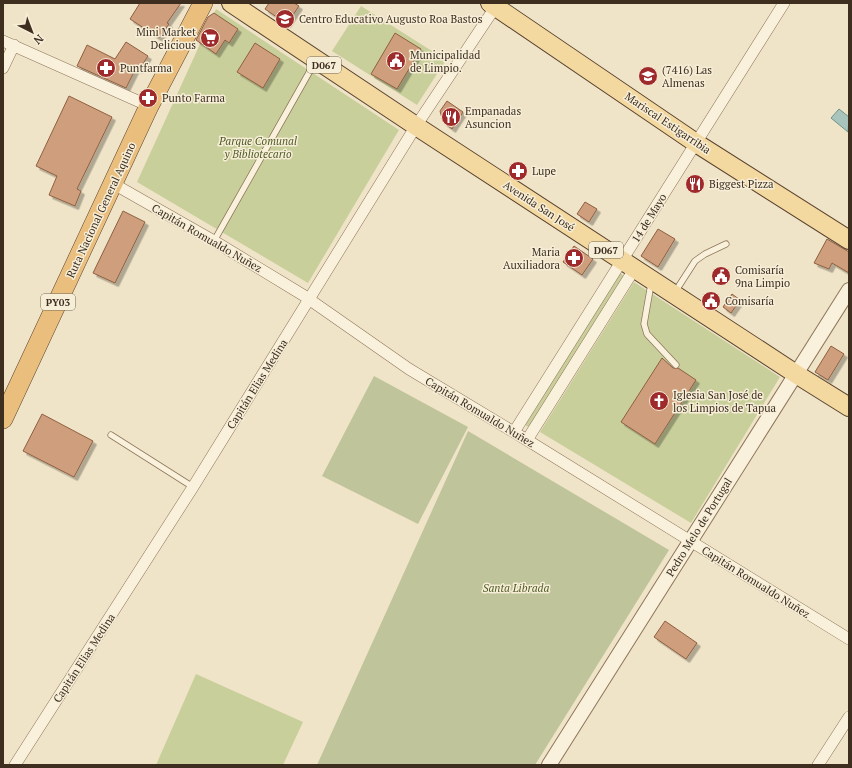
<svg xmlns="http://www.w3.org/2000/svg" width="852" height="768" font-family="'PT Serif',serif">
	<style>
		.green { fill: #c9cf9b }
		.cemetery { fill: #bfc49a }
		.water { fill: #a9c4bc; stroke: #6f938a }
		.building { fill: #cf9f7d; stroke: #8d5f41; filter: url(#shadow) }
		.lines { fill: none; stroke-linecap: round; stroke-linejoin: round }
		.service-casing { stroke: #8d765c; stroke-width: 7 }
		.minor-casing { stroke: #8d765c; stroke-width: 12 }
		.tertiary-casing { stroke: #8d765c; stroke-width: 16 }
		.primary-casing { stroke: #5b4430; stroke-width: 20 }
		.trunk-casing { stroke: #5b4430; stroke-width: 20 }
		.service { stroke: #faf1dc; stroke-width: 5.5 }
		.minor { stroke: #faf1dc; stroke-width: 11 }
		.tertiary { stroke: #faf1dc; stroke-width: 14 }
		.primary { stroke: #f3d9a0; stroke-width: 18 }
		.trunk { stroke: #eabe7c; stroke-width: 19 }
		.labels { text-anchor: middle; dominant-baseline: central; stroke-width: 3; stroke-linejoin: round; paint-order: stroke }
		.shield { fill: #f7eed8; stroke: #756857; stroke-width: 1 }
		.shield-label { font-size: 10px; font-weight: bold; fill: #3d2e20 }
		.poi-label { font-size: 11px; fill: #3d2e20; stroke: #f7eed8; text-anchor: start }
		.street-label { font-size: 11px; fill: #3d2e20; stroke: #f7eed8 }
		.park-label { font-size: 11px; font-style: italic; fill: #4d5a26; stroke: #f7eed8 }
	</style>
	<defs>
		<filter id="shadow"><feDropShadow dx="3.5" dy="3.5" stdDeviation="0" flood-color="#0004"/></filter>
	</defs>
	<rect width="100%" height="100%" fill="#f0e4c8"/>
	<path class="green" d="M361,6L446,60L417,105L332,51Z
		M216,9L399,130L308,283L137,182Z
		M620,273L623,275V277L529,427L526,426V424Z
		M634,282L780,377L691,523L540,432Z
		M196,674L303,722L283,765H156Z"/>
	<path class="cemetery" d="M374,376L468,427L418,524L322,476Z
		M468,431L669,550L535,765H317Z"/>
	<path class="water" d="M839,109L849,117L848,132L831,118Z"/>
	<path class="building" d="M140,3H181L167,23L169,24L159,38L130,19Z
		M269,3H294L299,6L287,24L265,9Z
		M214,13L238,29L229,43L225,40L216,54L196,40L208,17Z
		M395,33L421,49L397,89L371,74Z
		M126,42L148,56L139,70L136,68L126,88L77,66L87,45L115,59Z
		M255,43L280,59L263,88L237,72Z
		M69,96L112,117L77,189L81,191L75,206L49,195L57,176L36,166Z
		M447,101L463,112L452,129L443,122L440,111Z
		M585,202L597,209L589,222L577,214Z
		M123,211L145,222L115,283L93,273Z
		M658,229L675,239L658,267L641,256Z
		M827,239L849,252V273L832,263L829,269L814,263Z
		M574,246L593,259L582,275L563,262Z
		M732,294L740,300L731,313L723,307Z
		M831,346L844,354L828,380L815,372Z
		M662,358L673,368H678L696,380L655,444L621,422Z
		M42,414L93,441L74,477L23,451Z
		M665,621L697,643L686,659L654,637Z"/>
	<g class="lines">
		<g class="service-casing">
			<path id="service" d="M214,241L315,62
				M651,284L644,324L647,334L676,365
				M675,292L695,261L705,254L726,244
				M111,435L193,487"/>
		</g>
		<g class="minor-casing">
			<path id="minor" d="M3,41L149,106
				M3,68L14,45
				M112,183L214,241L303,295L409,369L527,440L849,639
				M514,432L784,3
				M527,440L635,268
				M15,765L193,487L416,126L498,3
				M818,765L849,717"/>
		</g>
		<g class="tertiary-casing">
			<path id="tertiary" d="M549,765L849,290"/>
		</g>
		<g class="primary-casing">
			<path id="primary" d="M231,3L416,126L796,374L849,407
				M490,3L696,143L849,240"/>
		</g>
		<g class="trunk-casing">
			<path id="trunk" d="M3,419L149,106L203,3"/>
		</g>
		<use href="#service" class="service"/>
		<use href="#minor" class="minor"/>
		<use href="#tertiary" class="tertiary"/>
		<use href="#primary" class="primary"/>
		<use href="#trunk" class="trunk"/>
	</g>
	<defs>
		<g id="school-disc" transform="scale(1)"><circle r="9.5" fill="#9e2a2b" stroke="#f7eed8"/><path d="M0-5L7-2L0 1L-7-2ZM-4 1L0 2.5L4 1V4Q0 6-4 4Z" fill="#fff"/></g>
		<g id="supermarket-disc" transform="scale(1)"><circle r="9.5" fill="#9e2a2b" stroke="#f7eed8"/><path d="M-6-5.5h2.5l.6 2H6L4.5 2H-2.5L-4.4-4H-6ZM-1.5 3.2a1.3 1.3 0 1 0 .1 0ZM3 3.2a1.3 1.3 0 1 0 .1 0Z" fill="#fff"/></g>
		<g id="civic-disc" transform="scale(1)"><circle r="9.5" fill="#9e2a2b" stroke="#f7eed8"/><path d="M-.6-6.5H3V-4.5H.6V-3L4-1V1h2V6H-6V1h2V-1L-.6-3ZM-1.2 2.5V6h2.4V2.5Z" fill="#fff"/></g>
		<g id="pharmacy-disc" transform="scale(1)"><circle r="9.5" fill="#9e2a2b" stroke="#f7eed8"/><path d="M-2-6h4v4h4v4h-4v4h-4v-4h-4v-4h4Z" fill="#fff"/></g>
		<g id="restaurant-disc" transform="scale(1)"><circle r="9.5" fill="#9e2a2b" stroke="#f7eed8"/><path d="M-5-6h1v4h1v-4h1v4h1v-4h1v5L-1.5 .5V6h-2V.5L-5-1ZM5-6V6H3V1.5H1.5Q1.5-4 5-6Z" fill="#fff"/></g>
		<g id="church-disc" transform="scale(1)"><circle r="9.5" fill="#9e2a2b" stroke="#f7eed8"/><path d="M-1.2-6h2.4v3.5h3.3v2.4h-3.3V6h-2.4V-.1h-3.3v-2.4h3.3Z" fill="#fff"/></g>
	</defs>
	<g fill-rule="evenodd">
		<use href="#school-disc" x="285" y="19"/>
		<use href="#supermarket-disc" x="210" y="38"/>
		<use href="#civic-disc" x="396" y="61"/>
		<use href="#pharmacy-disc" x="106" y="68"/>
		<use href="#school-disc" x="648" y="76"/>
		<use href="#pharmacy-disc" x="148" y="98"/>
		<use href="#restaurant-disc" x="451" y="117"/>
		<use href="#pharmacy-disc" x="518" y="171"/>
		<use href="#restaurant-disc" x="695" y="184"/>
		<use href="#pharmacy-disc" x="574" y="258"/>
		<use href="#civic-disc" x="721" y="276"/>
		<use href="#civic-disc" x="711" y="301"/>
		<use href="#church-disc" x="659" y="401"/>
	</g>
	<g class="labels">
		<g class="shield">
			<rect x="307" y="57" width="34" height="16" rx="3"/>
			<rect x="589" y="242" width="34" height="16" rx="3"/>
			<rect x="41" y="294" width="34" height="16" rx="3"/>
		</g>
		<g class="shield-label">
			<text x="324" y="65">D067</text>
			<text x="606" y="250">D067</text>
			<text x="58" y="302">PY03</text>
		</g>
		<g class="poi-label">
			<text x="299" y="19">Centro Educativo Augusto Roa Bastos</text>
			<text x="196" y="32" text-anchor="end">Mini Market<tspan x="196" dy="13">Delicious</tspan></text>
			<text x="410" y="55">Municipalidad<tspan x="410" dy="13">de Limpio.</tspan></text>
			<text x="120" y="68">Puntfarma</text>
			<text x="662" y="70">(7416) Las<tspan x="662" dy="13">Almenas</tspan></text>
			<text x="162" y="98">Punto Farma</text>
			<text x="465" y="111">Empanadas<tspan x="465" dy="13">Asuncion</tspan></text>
			<text x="532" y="171">Lupe</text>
			<text x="709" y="184">Biggest Pizza</text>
			<text x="560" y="252" text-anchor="end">Maria<tspan x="560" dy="13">Auxiliadora</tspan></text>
			<text x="735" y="270">Comisaría<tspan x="735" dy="13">9na Limpio</tspan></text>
			<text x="725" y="301">Comisaría</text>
			<text x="673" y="395">Iglesia San José de<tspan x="673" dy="13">los Limpios de Tapua</tspan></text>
		</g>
		<g class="street-label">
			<text transform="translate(668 123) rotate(34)">Mariscal Estigarribia</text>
			<text transform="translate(539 206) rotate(33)">Avenida San José</text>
			<text transform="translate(101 210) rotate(-65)">Ruta Nacional General Aquino</text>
			<text transform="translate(649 218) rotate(-58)">14 de Mayo</text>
			<text transform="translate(207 238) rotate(30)">Capitán Romualdo Nuñez</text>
			<text transform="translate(257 384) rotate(-58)">Capitán Elias Medina</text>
			<text transform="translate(480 412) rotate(31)">Capitán Romualdo Nuñez</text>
			<text transform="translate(699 527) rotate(-58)">Pedro Melo de Portugal</text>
			<text transform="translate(756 582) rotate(32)">Capitán Romualdo Nuñez</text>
			<text transform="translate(84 658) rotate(-57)">Capitán Elias Medina</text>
		</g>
		<g class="park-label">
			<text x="258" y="141">Parque Comunal<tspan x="258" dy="13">y Bibliotecario</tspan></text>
			<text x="516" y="588">Santa Librada</text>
		</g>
	</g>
	<rect width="852" height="768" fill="none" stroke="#3d2e20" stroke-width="8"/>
	<g transform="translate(32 32) rotate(138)" stroke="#f7eed8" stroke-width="3" paint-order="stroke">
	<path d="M0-3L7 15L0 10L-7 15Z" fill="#3d2e20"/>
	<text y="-6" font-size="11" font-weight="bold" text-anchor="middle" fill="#3d2e20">N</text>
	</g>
</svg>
